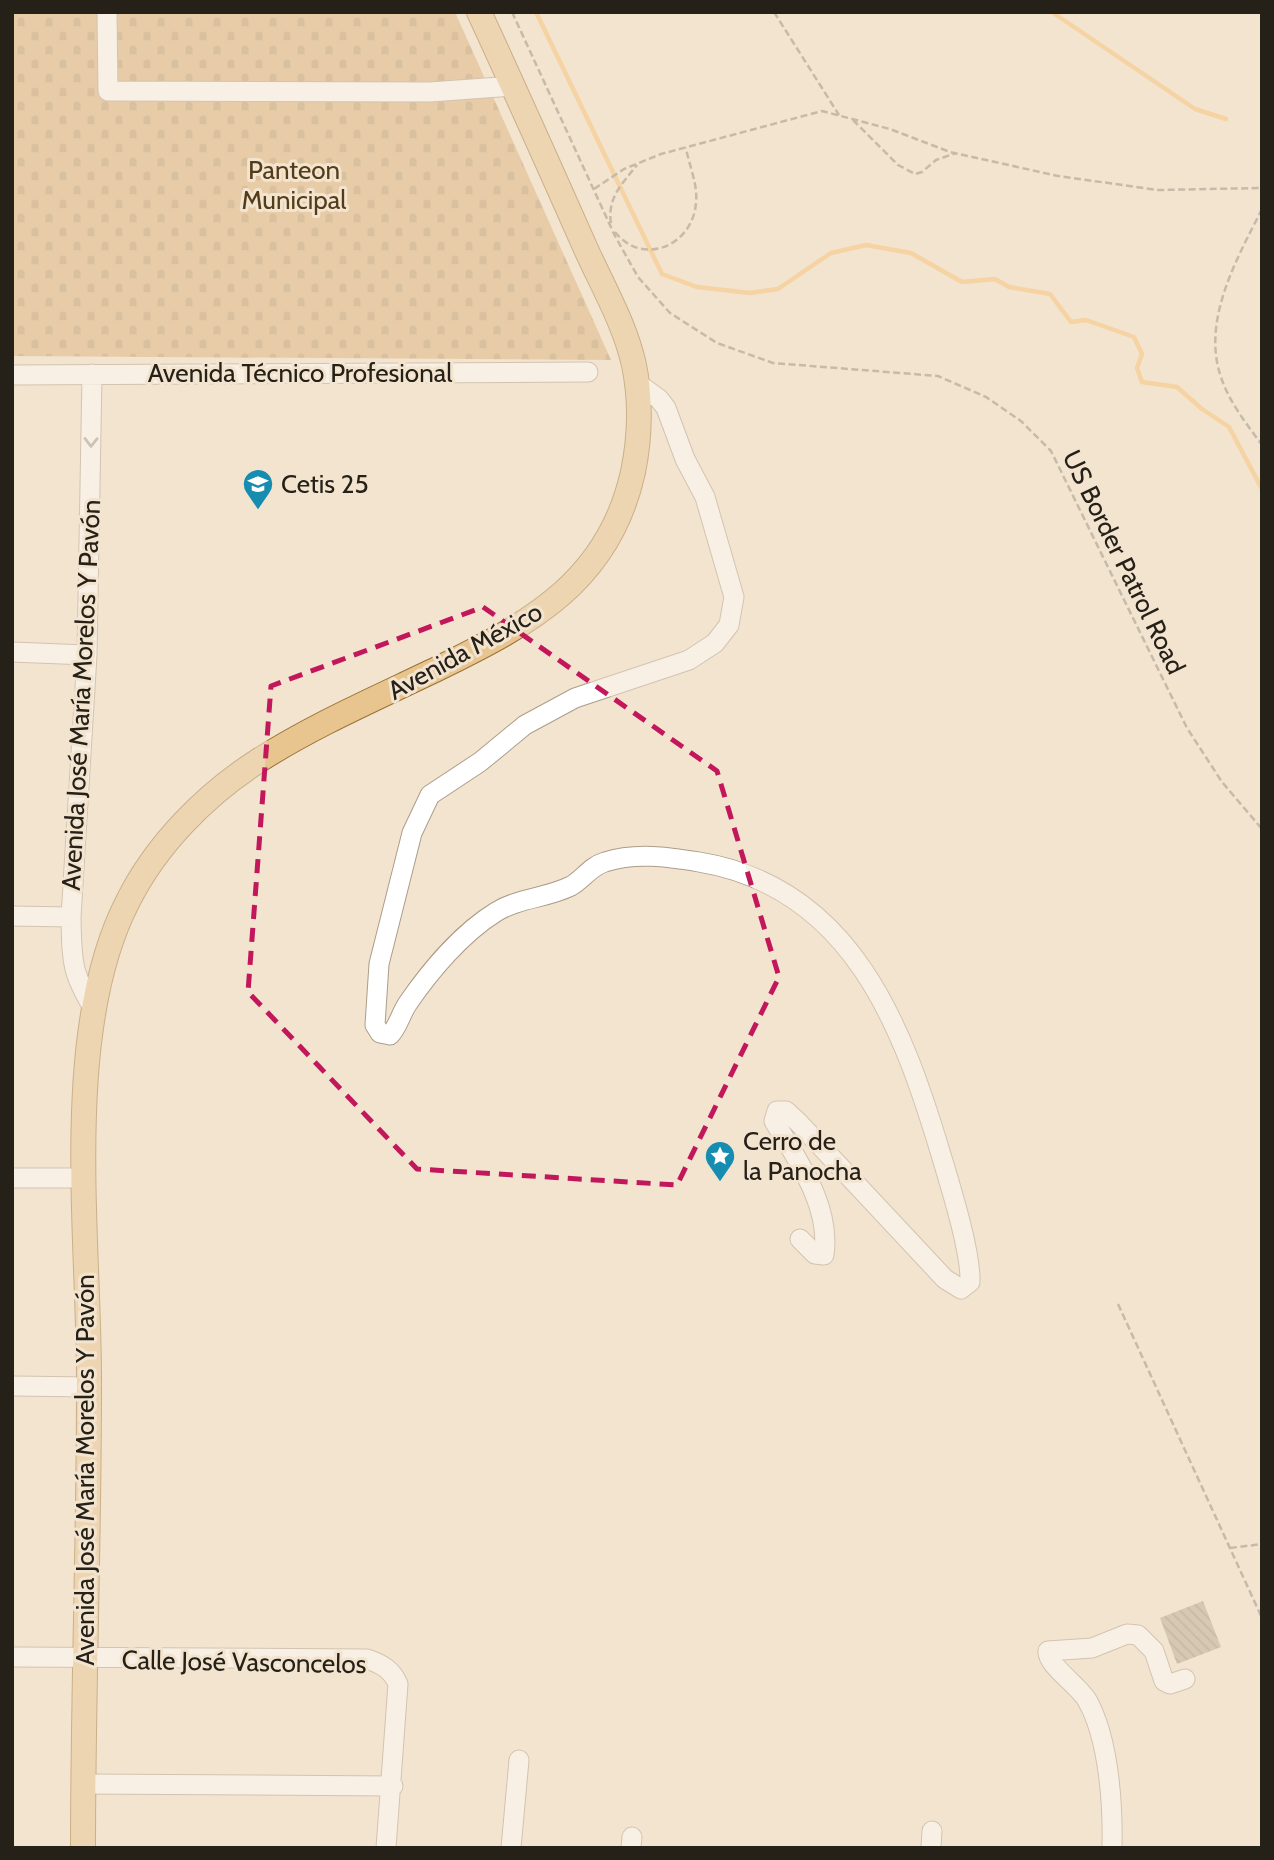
<svg xmlns="http://www.w3.org/2000/svg" width="1274" height="1860" font-family="Cabin,sans-serif">
	<style>
		.cemetery { fill: url(#cemetery-stones) }
		.lines { fill: none; stroke-linecap: round; stroke-linejoin: round }
		.stream { stroke: #f9be6d; stroke-width: 4.5 }
		.building { fill: url(#building-back-hatch) }
		.minor-casing { stroke: #ac9d8a; stroke-width: 21 }
		.major-casing { stroke: #997134; stroke-width: 26 }
		.path { stroke: #918779; stroke-width: 2.5; stroke-dasharray: 7 3.5; stroke-linecap: butt }
		.minor { stroke: #fff; stroke-width: 19 }
		.major { stroke: #e8c48e; stroke-width: 24 }
		.oneway { stroke: #9d9b97 }
		.marked { fill: none; stroke: #c2185b; stroke-width: 5; stroke-dasharray: 14 9; stroke-linejoin: round }
		.labels { text-anchor: middle; dominant-baseline: central; stroke-width: 6; stroke-linejoin: round; paint-order: stroke }
		.park-label { font-size: 26px; fill: #533c19; stroke: #f3e4d0 }
		.street-label { font-size: 26px; fill: #252018; stroke: #f3e4d0 }
		.poi-label { font-size: 26px; fill: #252018; stroke: #f3e4d0; text-anchor: start }
	</style>
	<defs>
		<pattern id="cemetery-stones" width="16" height="16" patternUnits="userSpaceOnUse" patternTransform="scale(1.75)"><rect width="16" height="16" fill="#daaf76"/><path d="M2 7V4a2 2 0 0 1 4 0v3zM10 15v-3a2 2 0 0 1 4 0v3z" fill="#bb9665"/></pattern>
		<pattern id="building-back-hatch" width="6" height="6" patternUnits="userSpaceOnUse" patternTransform="scale(1.75)"><rect width="6" height="6" fill="#b5a693"/><path d="M-1 5l2 2M0 0l6 6M5-1l2 2" fill="none" stroke="#938777"/></pattern>
	</defs>
	<rect width="100%" height="100%" fill="#f3e4d0"/>
	<path class="cemetery" d="M12,12H455L611,360L12,356Z"/>
	<g class="lines">
		<path class="stream" d="M536,12L662,274L697,287L750,293L778,289L831,253L866,245L911,253L962,282L995,279L1009,287L1050,294L1071,322L1086,320L1134,337L1142,354L1137,368L1142,382L1177,387L1202,409L1229,427L1262,489
			M1052,12L1195,109L1226,119"/>
	</g>
	<path class="building" d="M1203,1601L1221,1647L1177,1664L1160,1618Z"/>
	<g class="lines">
		<g class="minor-casing">
			<path id="minor" d="M107,12L108,91L430,92L513,86
				M92,374L87,655L71,917C72,962 71,972 95,1011
				M12,375L588,372
				M637,383L659,399L666,408L685,459L705,497L734,597L729,625L715,643L689,660L575,698L525,725L480,762L430,795L412,833L379,964L375,1025L380,1033L390,1035C398,1027 401,1013 408,1003C430,971 462,933 496,912C518,898 547,898 571,886C583,879 591,866 605,862C636,852 668,857 699,862C852,887 903,1027 942,1158C951,1188 971,1252 970,1282L961,1289L945,1279L798,1122L786,1111H777L774,1121C798,1161 831,1206 824,1255L815,1254L800,1239
				M12,652L87,655
				M12,916L71,917
				M12,1178H85
				M12,1386L90,1387
				M12,1657L367,1659C382,1664 392,1670 398,1684L386,1848
				M83,1784L393,1786
				M511,1848L519,1760
				M631,1848L632,1837
				M931,1848L932,1831
				M1112,1848C1113,1804 1109,1739 1087,1700C1079,1686 1046,1664 1048,1651L1092,1648L1127,1634L1138,1635L1154,1651L1164,1681L1170,1684L1185,1679"/>
		</g>
		<g class="major-casing">
			<path id="major" d="M83,1848C83,1694 89,1541 89,1387C90,1242 60,1032 128,901C156,845 205,795 258,761C314,725 379,697 439,668C531,623 609,581 633,472C640,438 641,399 634,365C625,324 602,285 585,247C550,168 515,90 479,12"/>
		</g>
		<path class="path" d="M512,12L615,236L638,277L670,313L717,343L773,363L938,376L986,397L1021,421L1051,451L1187,728L1222,782L1262,829
			M774,12L839,115
			M853,120L898,165L915,174L922,172L936,160L956,153
			M594,189L624,169L661,154L822,111L890,129L950,152L1058,176L1158,190L1262,188
			M1262,209C1237,259 1200,322 1222,380C1230,403 1248,426 1262,445
			M611,223C607,198 622,184 637,165
			M615,232C644,268 694,244 696,202C698,185 689,165 686,148
			M1118,1304L1262,1618
			M1230,1548L1262,1544"/>
		<use href="#minor" class="minor"/>
		<use href="#major" class="major"/>
	</g>
	<defs><path id="oneway-chevron" d="M-2-3.5L2.5 0L-2 3.5" fill="none" stroke-width="1.6" stroke-linecap="round" stroke-linejoin="round" transform="scale(1.75)"/></defs>
	<use class="oneway" href="#oneway-chevron" transform="translate(91 442) rotate(91)"/>
	<path d="M0 0H1274V1860H0ZM483,607L717,771L779,977L677,1185L417,1169L248,992L271,686Z" fill="#f3e4d0" fill-opacity=".55" fill-rule="evenodd"/>
	<path class="marked" d="M483,607L717,771L779,977L677,1185L417,1169L248,992L271,686Z"/>
	<defs>
		<g id="school-pin" transform="scale(1.575)"><path d="M0 17L-7.5 6A9.5 9.5 0 1 1 7.5 6Z" fill="#168db0" stroke="#f3e4d0"/><path d="M0-5L7-2L0 1L-7-2ZM-4 1L0 2.5L4 1V4Q0 6-4 4Z" fill="#fff"/></g>
		<g id="sight-pin" transform="scale(1.575)"><path d="M0 17L-7.5 6A9.5 9.5 0 1 1 7.5 6Z" fill="#168db0" stroke="#f3e4d0"/><path d="M0-6L1.8-2.2L6-1.7L2.9 1.2L3.7 5.4L0 3.3L-3.7 5.4L-2.9 1.2L-6-1.7L-1.8-2.2Z" fill="#fff"/></g>
	</defs>
	<g fill-rule="evenodd">
		<use href="#school-pin" x="258" y="484"/>
		<use href="#sight-pin" x="720" y="1156"/>
	</g>
	<g class="labels">
		<g class="park-label">
			<text x="294" y="170">Panteon<tspan x="294" dy="30">Municipal</tspan></text>
		</g>
		<g class="street-label">
			<text x="300" y="373">Avenida Técnico Profesional</text>
			<text transform="translate(1124 562) rotate(64)">US Border Patrol Road</text>
			<text transform="translate(465 651) rotate(-29)">Avenida México</text>
			<text transform="translate(81 695) rotate(-87)">Avenida José María Morelos Y Pavón</text>
			<text transform="translate(85 1470) rotate(-90)">Avenida José María Morelos Y Pavón</text>
			<text transform="translate(244 1662) rotate(1)">Calle José Vasconcelos</text>
		</g>
		<g class="poi-label">
			<text x="281" y="484">Cetis 25</text>
			<text x="743" y="1141">Cerro de<tspan x="743" dy="30">la Panocha</tspan></text>
		</g>
	</g>
	<rect width="1274" height="1860" fill="none" stroke="#252018" stroke-width="28"/>
</svg>
